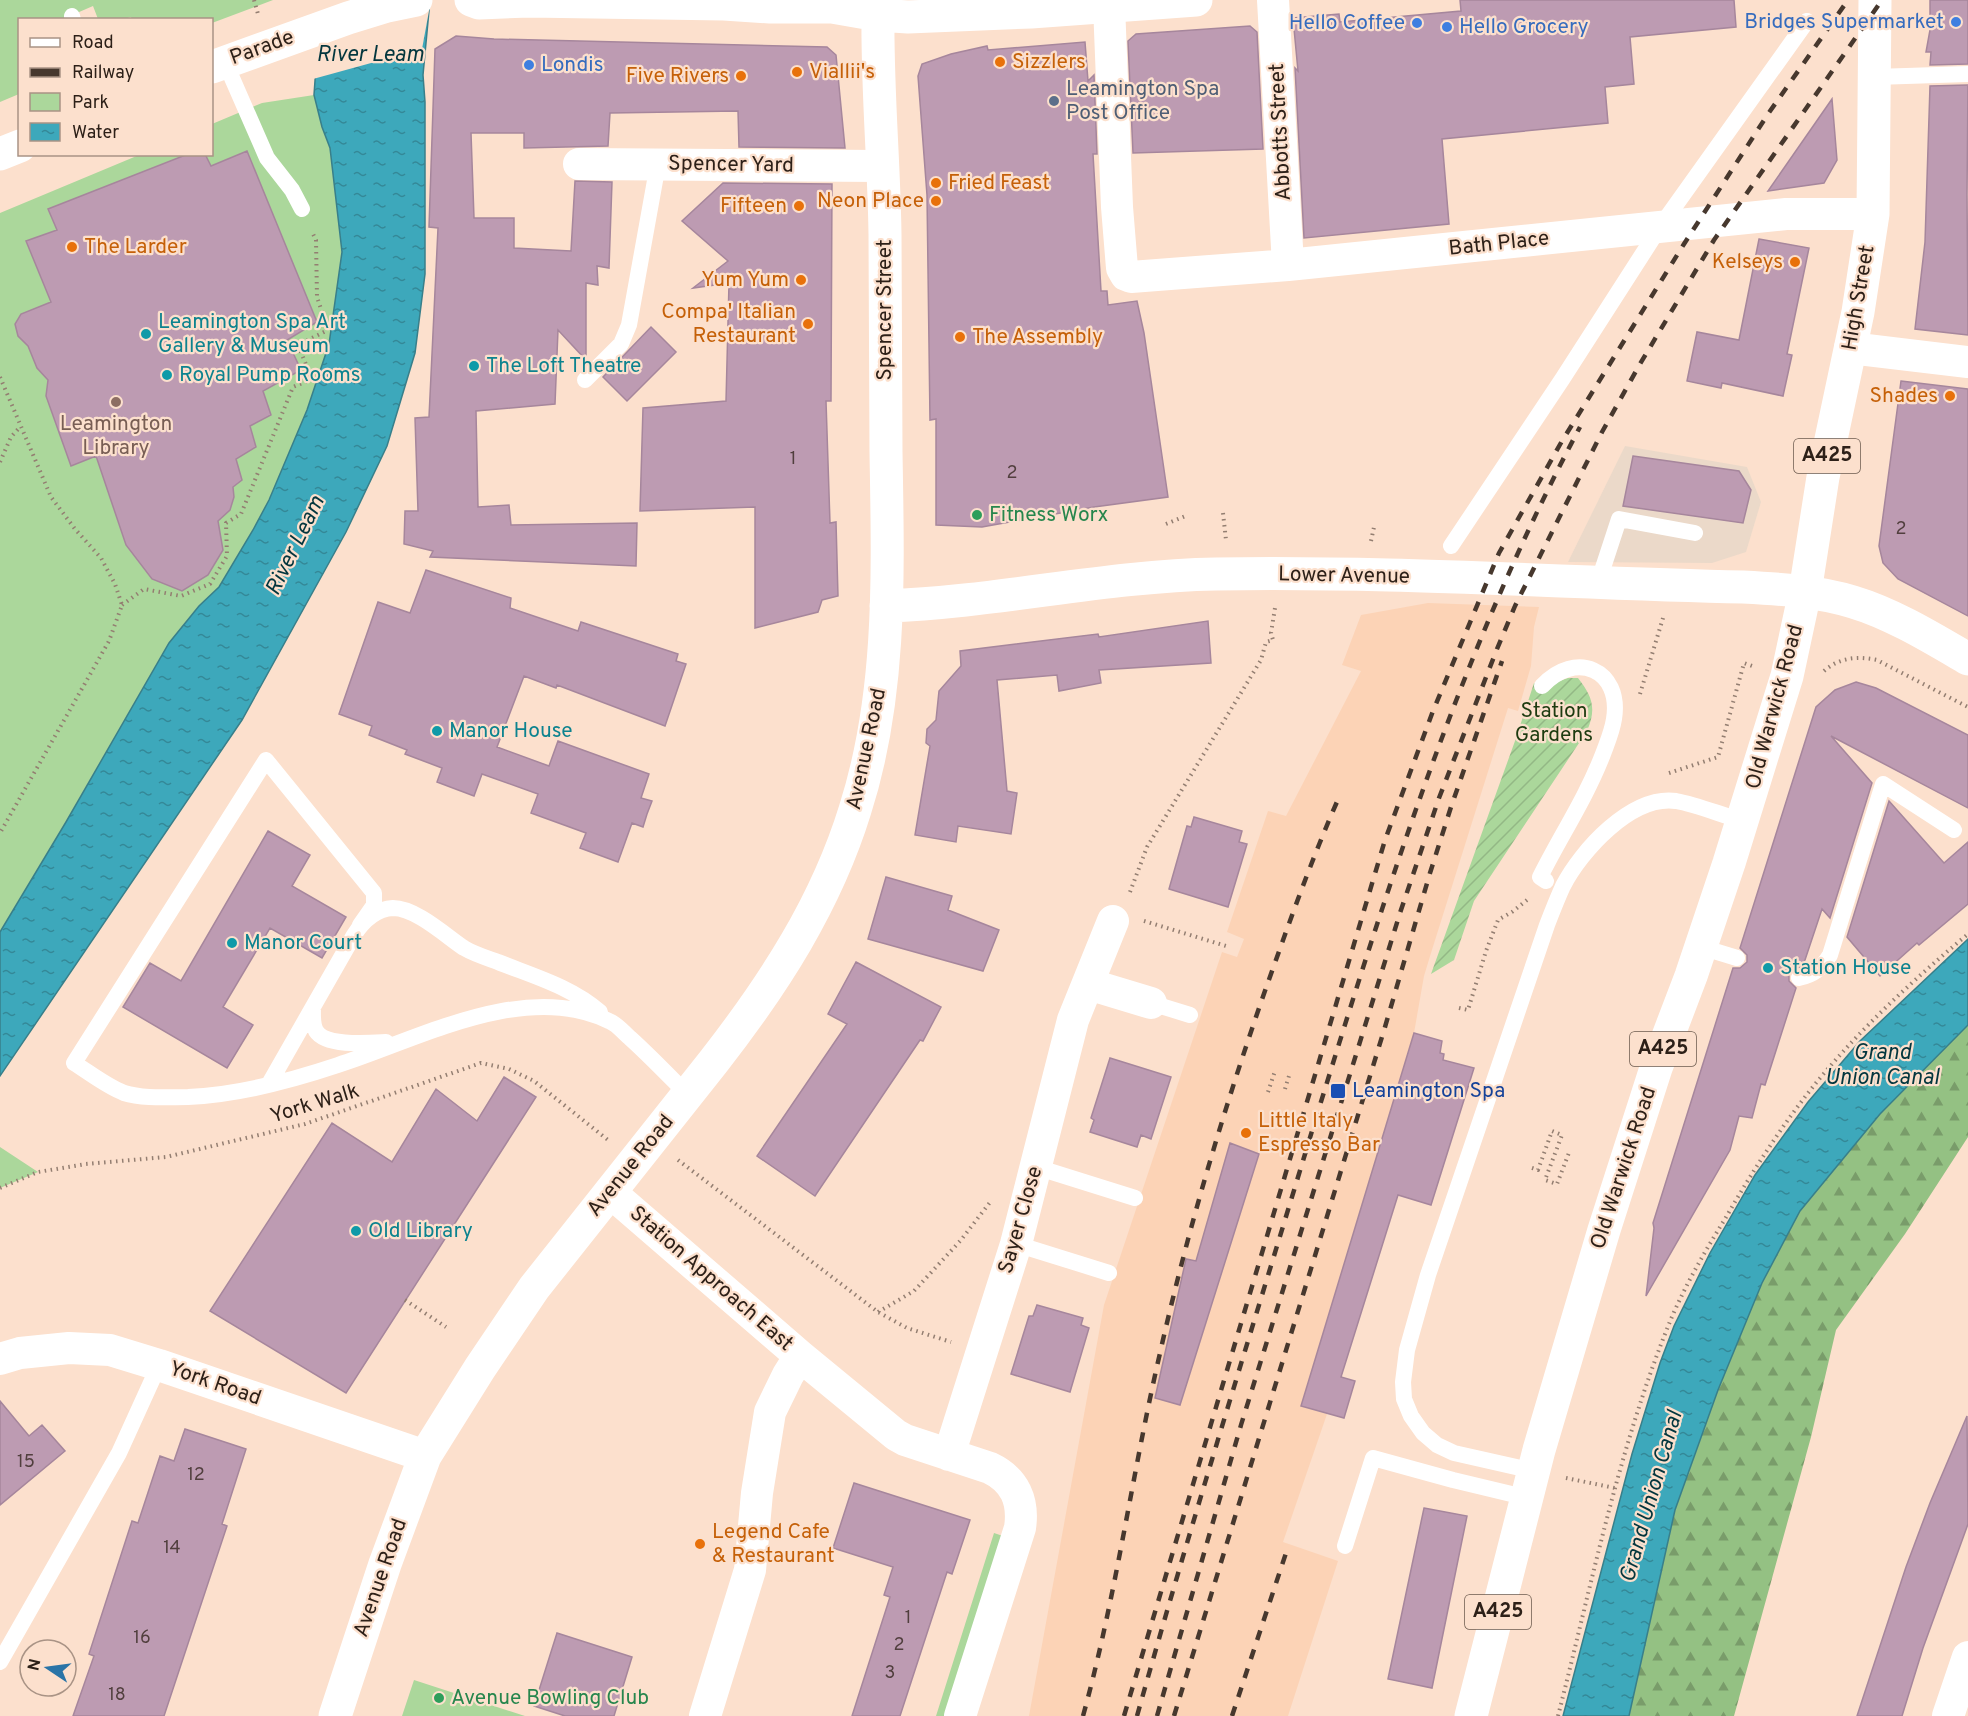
<svg xmlns="http://www.w3.org/2000/svg" width="1968" height="1716" font-family="Overpass,sans-serif">
	<style>
		.commercial { fill: #ebd9c9 }
		.built { fill: #fcd3b6 }
		.green { fill: #abd79b }
		.forest { fill: url(#forest-firs) }
		.garden { fill: url(#garden-furrows) }
		.water { fill: url(#water-ripples); stroke: #387f8a; stroke-width: 1.5 }
		.pier { fill: #fce0cd }
		.building { fill: #bd9bb2; stroke: #a6869c; stroke-width: 1.5 }
		.lines { fill: none; stroke-linecap: round; stroke-linejoin: round }
		.path { stroke: #937e71; stroke-width: 4; stroke-dasharray: 1.5 4.5; stroke-linecap: butt }
		.lane { stroke: #fff; stroke-width: 16 }
		.street { stroke: #fff; stroke-width: 32 }
		.secondary { stroke: #fff; stroke-width: 33 }
		.primary { stroke: #fff; stroke-width: 33 }
		.rail { stroke: #47382e; stroke-width: 4.5; stroke-dasharray: 10 10; stroke-linecap: butt }
		.shop-dot { fill: #3f7fe0; stroke: #fce0cd; stroke-width: 2 }
		.food-dot { fill: #e8710a; stroke: #fce0cd; stroke-width: 2 }
		.service-dot { fill: #5c6f8a; stroke: #fce0cd; stroke-width: 2 }
		.culture-dot { fill: #0f9aa8; stroke: #fce0cd; stroke-width: 2 }
		.education-dot { fill: #8d6e63; stroke: #fce0cd; stroke-width: 2 }
		.leisure-dot { fill: #2e9e5b; stroke: #fce0cd; stroke-width: 2 }
		.transit-dot { fill: #1a4fb4; stroke: #fce0cd; stroke-width: 2 }
		.labels { text-anchor: middle; dominant-baseline: central; stroke-width: 4.5; stroke-linejoin: round; paint-order: stroke }
		.number-label { font-size: 18px; fill: #513f3e }
		.shield { fill: #fce0cd; stroke: #6b5a4e; stroke-width: 1.5 }
		.shield-label { font-size: 20px; font-weight: bold; fill: #2d2018 }
		.shop-label { font-size: 21px; fill: #366cbe; stroke: #fce0cd; text-anchor: end }
		.street-label { font-size: 21px; fill: #2d2018; stroke: #fce0cd }
		.food-label { font-size: 21px; fill: #c56008; stroke: #fce0cd; text-anchor: start }
		.service-label { font-size: 21px; fill: #4e5e75; stroke: #fce0cd; text-anchor: start }
		.culture-label { font-size: 21px; fill: #0d838f; stroke: #fce0cd; text-anchor: start }
		.education-label { font-size: 21px; fill: #785e54; stroke: #fce0cd }
		.leisure-label { font-size: 21px; fill: #27864d; stroke: #fce0cd; text-anchor: start }
		.park-label { font-size: 21px; fill: #1d3b10; stroke: #fce0cd }
		.transit-label { font-size: 21px; fill: #164399; stroke: #fce0cd; text-anchor: start }
		.water-label { font-size: 22px; font-style: italic; fill: #03363e; stroke: #fce0cd }
	</style>
	<defs>
		<pattern id="forest-firs" width="22" height="20" patternUnits="userSpaceOnUse" patternTransform="scale(1.5)"><rect width="22" height="20" fill="#94c183"/><path d="M5 1l3.5 6h-7zM16 11l3.5 6h-7z" fill="#799c6a"/></pattern>
		<pattern id="garden-furrows" width="10" height="10" patternUnits="userSpaceOnUse" patternTransform="scale(1.5)"><rect width="10" height="10" fill="#abd79b"/><path d="M-1 1l2-2M0 10L10 0M9 11l2-2" fill="none" stroke="#93b885"/></pattern>
		<pattern id="water-ripples" width="26" height="14" patternUnits="userSpaceOnUse" patternTransform="scale(1.5)"><rect width="26" height="14" fill="#3da8bb"/><path d="M2 4q2-2 4 0t4 0M15 11q2-2 4 0t4 0" fill="none" stroke="#348897"/></pattern>
	</defs>
	<rect width="100%" height="100%" fill="#fce0cd"/>
	<path class="commercial" d="M1625,446L1747,467L1761,502L1746,552L1712,563L1568,562Z"/>
	<path class="built" d="M1428,603L1539,607L1534,627L1531,666L1518,711L1508,708L1431,953L1424,976L1414,1033L1301,1406L1327,1414L1283,1542L1338,1561L1288,1716H1029L1104,1305L1222,952L1237,957L1244,939L1227,932L1268,811L1286,816L1361,671L1342,665L1361,615Z"/>
	<path class="green" d="M0,0H273L212,23V20H132L131,17L124,19H98L93,6L63,19L20,20L19,94L0,102Z
		M314,95L322,127L330,148L342,252L329,344L307,410L269,500L254,530L219,587L199,606L169,643L66,822L0,932V213L139,155L212,154V124L262,103Z
		M0,1147L38,1172L0,1188Z
		M994,1533L1003,1536L945,1716H936Z
		M414,1680L525,1716H402Z"/>
	<path class="forest" d="M1968,1025V1137L1905,1234L1836,1330L1811,1437L1734,1716H1629L1675,1510L1718,1390L1762,1283L1800,1211L1880,1114Z"/>
	<path class="garden" d="M1568,678H1578C1592,696 1597,708 1587,731L1474,901L1454,960L1431,974L1515,741L1534,683L1549,689L1554,683Z"/>
	<path class="water" d="M430,0L423,75L425,102V274L415,353L387,446L346,532L242,720L0,1076V932L66,822L169,643L199,606L219,587L253,530L269,500L307,410L329,344L342,252L330,148L322,127L314,95L316,67Z
		M1968,939V1025L1880,1114L1800,1211L1762,1283L1718,1390L1675,1510L1629,1716H1563L1632,1454L1660,1363L1674,1326L1710,1253L1755,1175L1808,1102L1860,1041Z"/>
	<path class="pier" d="M309,0H431L422,49L313,79Z"/>
	<path class="building" d="M1460,0H1734L1736,27L1630,37L1634,84L1605,87L1608,123L1442,139L1449,224L1304,238L1295,68L1298,71L1293,18L1339,14L1340,22L1461,11Z
		M1930,0H1968V64L1930,65L1931,52H1926L1930,30Z
		M1250,26L1257,32L1263,149L1133,153L1128,41L1136,34Z
		M456,36L494,39L827,47L836,55L845,148L739,147L738,111L610,113L608,146L524,148V133H471L474,218H514V248L571,251L575,181L612,182L609,268L597,266L598,285L586,283V360L558,330L555,404L476,411L478,507L509,505L511,525L637,523L636,566L430,557L433,551L404,544L405,511H418L415,418L429,417L438,228L429,227L435,49Z
		M1085,42L1088,81L1094,75L1097,154H1093L1101,291H1107L1108,305L1137,301L1144,333L1168,497L1094,507L982,527L936,525V419L930,420L927,195L918,76L922,64L951,54L987,46L988,50Z
		M1968,85L1967,194L1968,335L1915,329L1925,242L1930,86Z
		M1832,99L1837,160L1824,183L1768,191Z
		M247,151L317,322L287,340L301,370L263,391L271,415L250,426L256,447L236,459L242,480L233,487L234,497L230,510L218,521L223,550L208,575L182,591L152,579L126,545L96,456L71,466L46,396L48,380L37,368L28,346L18,336L15,324L21,314L51,302L26,241L57,230L48,209L188,154H205L211,166Z
		M723,183L832,184L831,401H826L830,523L836,522L838,596L822,600L818,612L755,628V507L640,511L643,408L726,401L729,283L693,288L728,261L682,221Z
		M1759,239L1809,248L1787,354L1792,355L1783,396L1722,383L1721,388L1687,381L1697,332L1739,340Z
		M651,327L676,352L627,401L603,377Z
		M1901,381L1968,389V616L1898,579L1883,563L1879,546Z
		M1633,456L1739,471L1751,490L1743,523L1623,506Z
		M426,570L511,598L510,608L578,631L581,622L678,654L676,661L686,664L665,726L557,685L556,688L524,676L497,747L549,766L558,741L649,774L641,798L652,801L647,814L643,827L632,823L618,862L580,848L586,833L531,813L538,794L482,774L474,796L437,782L442,768L405,754L407,750L369,735L372,726L339,714L378,602L410,613Z
		M1208,621L1211,663L1099,670L1101,683L1059,691L1057,675L997,680L1007,791L1017,793L1011,834L958,826L956,842L915,835L930,746L926,743L927,729L936,720L939,691L961,666L960,651L1098,634L1099,637Z
		M1856,682L1876,688L1968,735V808L1831,736L1872,783L1830,918L1822,909L1803,966L1792,970L1789,975V981L1796,988L1765,1085L1761,1084L1752,1118L1739,1116L1730,1150L1646,1296L1654,1228L1653,1223L1733,968H1740L1747,962V955L1740,948L1816,707L1835,690Z
		M1889,801L1944,863L1968,842V904L1919,945L1917,943L1880,976L1847,937Z
		M1194,817L1242,831L1239,842L1247,844L1228,907L1169,889L1187,826L1191,827Z
		M268,831L310,855L292,886L346,917L322,958L270,928L223,1007L253,1025L227,1068L123,1007L150,963L181,981Z
		M886,877L952,896L948,910L999,930L983,971L868,939Z
		M856,962L941,1007L923,1041L920,1040L815,1196L757,1156L847,1024L828,1014Z
		M1414,1033L1442,1041L1440,1053L1444,1054L1443,1060L1474,1068L1431,1205L1398,1195L1341,1377L1355,1381L1344,1418L1301,1406Z
		M1110,1058L1171,1077L1151,1139L1141,1135L1137,1147L1090,1132L1094,1120L1091,1118Z
		M504,1077L536,1097L346,1393L210,1311L332,1123L392,1162L436,1089L477,1121Z
		M1230,1143L1259,1154L1180,1405L1155,1398L1186,1259L1196,1261Z
		M1037,1305L1083,1318L1081,1325L1089,1328L1070,1392L1011,1374L1029,1316H1033Z
		M0,1401L29,1436L42,1425L65,1451L0,1505Z
		M1967,1416L1968,1524L1923,1648L1902,1716H1857L1906,1567L1930,1503Z
		M185,1429L246,1449L222,1524L227,1526L164,1716H73L94,1656L89,1654L132,1521L138,1523L160,1456L174,1461Z
		M854,1483L970,1520L952,1574L947,1572L900,1716H852L890,1597L884,1595L893,1567L833,1548Z
		M1424,1508L1467,1516L1432,1688L1388,1679Z
		M557,1633L632,1657L614,1716H565L534,1706Z"/>
	<g class="lines">
		<path class="path" d="M254,0L258,14
			M0,377L51,497L75,529L101,558L115,584L122,605L109,641L0,833
			M0,462L11,437L20,427
			M1223,513L1226,540
			M1166,524L1188,515
			M1371,541L1374,527
			M122,605L144,589L181,596L210,584L227,556L226,523L241,514L293,387L312,379L298,345L328,330L317,297L316,240L312,232
			M1824,671C1840,657 1858,656 1877,660L1968,707
			M1640,694L1663,618
			M1669,773L1718,757L1744,663L1755,667
			M1130,892L1147,847L1261,660L1266,642L1273,640L1271,633L1275,608
			M1144,921L1226,946
			M1459,1008L1468,1010L1486,951L1498,920L1512,912L1527,900
			M1285,1089L1289,1076
			M1268,1092L1275,1071
			M678,1160L878,1312L907,1328L951,1342
			M1532,1168L1538,1170L1552,1131L1562,1135L1545,1180L1557,1184L1570,1150
			M0,1188L38,1172L86,1164L166,1157L305,1124L481,1063L509,1069L534,1081L608,1140
			M405,1300L446,1327
			M878,1312L914,1291L961,1240L991,1201
			M1566,1478L1615,1488
			M1558,1716C1592,1583 1619,1446 1671,1319C1686,1284 1705,1251 1725,1219C1752,1172 1782,1125 1816,1083C1861,1028 1913,980 1968,934"/>
		<path class="lane" d="M72,16L73,20
			M225,62L267,158L292,190L302,209
			M1875,77L1968,74
			M585,380L621,344L629,325L658,164
			M1451,546L1563,378L1660,227L1807,21
			M1598,583L1619,519L1695,533
			M1542,686C1575,650 1622,669 1614,719C1612,732 1607,743 1603,754C1586,798 1561,835 1540,877L1546,881
			M360,925L374,905V893L266,760L74,1063C90,1073 106,1086 124,1093C143,1099 168,1097 188,1097C238,1095 290,1081 338,1065C419,1039 525,980 609,1021C617,1024 623,1032 630,1038C650,1056 669,1076 688,1095
			M1701,947L1737,958
			M1799,978C1814,975 1822,968 1830,955L1883,784L1954,830
			M1151,1003L1190,1015
			M313,1007C313,1016 312,1024 316,1031C326,1047 369,1043 386,1042
			M269,1084L354,935C363,921 375,909 393,908C416,908 446,936 464,948C474,954 487,958 498,962C533,976 572,987 600,1012
			M1036,1167L1135,1198
			M1016,1244L1109,1273
			M1534,1471L1454,1453L1437,1445L1423,1433L1411,1416L1404,1399L1403,1382L1407,1350L1428,1275L1547,925C1552,912 1557,899 1563,886C1581,851 1631,795 1676,801C1698,805 1721,815 1743,821
			M1345,1546L1373,1458L1453,1480L1528,1498
			M0,1662L119,1453L159,1365"/>
		<path class="street" d="M1273,0L1288,265
			M1109,5L1117,207L1122,268L1126,275L1131,277L1288,265L1786,214H1873
			M579,164L883,166
			M1850,348L1968,362
			M1088,984L1151,1003
			M610,1192L800,1356L788,1375L770,1412L757,1493L750,1570L705,1716
			M800,1356L896,1435L905,1440L990,1468C1015,1480 1024,1501 1020,1528L960,1716
			M0,1359L20,1353L69,1348L110,1350L159,1365L425,1456
			M949,1455L1016,1244L1073,1020L1113,921
			M1948,1716L1968,1657"/>
		<path class="secondary" d="M471,0L479,3L529,1L724,4L770,7H832L878,15L908,17L1031,12L1196,0
			M212,67L348,18L387,6L416,0
			M0,154L20,146
			M886,606C997,602 1105,576 1216,574C1392,571 1568,583 1743,587C1780,589 1817,591 1853,602C1893,614 1932,638 1968,659
			M335,1716L385,1564L425,1456L480,1368L534,1288L714,1061C774,984 826,904 855,810C892,695 888,572 886,452C885,380 886,307 885,234C884,161 877,88 878,15"/>
		<path class="primary" d="M1471,1716L1539,1450L1604,1230L1656,1068L1691,976L1729,863L1787,676L1805,592L1823,477L1858,312L1873,214L1875,0"/>
		<path class="rail" d="M1083,1716C1116,1597 1132,1474 1160,1353C1188,1229 1224,1108 1266,988C1289,923 1312,858 1340,795
			M1124,1716L1385,840L1433,711L1499,553L1562,441L1684,244L1768,114L1848,0
			M1137,1716C1192,1520 1253,1326 1312,1131C1386,891 1461,650 1580,427
			M1157,1716L1241,1425L1400,913L1439,798L1497,649L1515,606L1602,432L1640,364L1714,240L1882,0
			M1174,1716L1385,1027L1430,873L1451,807L1502,661
			M1232,1716L1286,1553"/>
	</g>
	<g class="shop-dot">
		<circle cx="1956" cy="22" r="6"/>
		<circle cx="1417" cy="23" r="6"/>
		<circle cx="1447" cy="27" r="6"/>
		<circle cx="529" cy="65" r="6"/>
	</g>
	<g class="food-dot">
		<circle cx="1000" cy="62" r="6"/>
		<circle cx="797" cy="72" r="6"/>
		<circle cx="741" cy="76" r="6"/>
		<circle cx="936" cy="183" r="6"/>
		<circle cx="936" cy="201" r="6"/>
		<circle cx="799" cy="206" r="6"/>
		<circle cx="72" cy="247" r="6"/>
		<circle cx="1795" cy="262" r="6"/>
		<circle cx="801" cy="280" r="6"/>
		<circle cx="808" cy="324" r="6"/>
		<circle cx="960" cy="337" r="6"/>
		<circle cx="1950" cy="396" r="6"/>
		<circle cx="1246" cy="1133" r="6"/>
		<circle cx="700" cy="1544" r="6"/>
	</g>
	<circle class="service-dot" cx="1054" cy="101" r="6"/>
	<g class="culture-dot">
		<circle cx="146" cy="334" r="6"/>
		<circle cx="474" cy="366" r="6"/>
		<circle cx="167" cy="375" r="6"/>
		<circle cx="437" cy="731" r="6"/>
		<circle cx="232" cy="943" r="6"/>
		<circle cx="1768" cy="968" r="6"/>
		<circle cx="356" cy="1231" r="6"/>
	</g>
	<circle class="education-dot" cx="116" cy="402" r="6"/>
	<g class="leisure-dot">
		<circle cx="977" cy="515" r="6"/>
		<circle cx="439" cy="1698" r="6"/>
	</g>
	<rect class="transit-dot" x="1330" y="1083" width="16" height="16" rx="3"/>
	<g class="labels">
		<g class="number-label">
			<text x="793" y="459">1</text>
			<text x="1012" y="473">2</text>
			<text x="1901" y="529">2</text>
			<text x="26" y="1462">15</text>
			<text x="196" y="1475">12</text>
			<text x="172" y="1548">14</text>
			<text x="908" y="1618">1</text>
			<text x="142" y="1638">16</text>
			<text x="899" y="1645">2</text>
			<text x="890" y="1673">3</text>
			<text x="117" y="1695">18</text>
		</g>
		<g class="shield">
			<rect x="1794" y="439" width="66" height="34" rx="4.5"/>
			<rect x="1630" y="1032" width="66" height="34" rx="4.5"/>
			<rect x="1465" y="1595" width="66" height="34" rx="4.5"/>
		</g>
		<g class="shield-label">
			<text x="1827" y="456">A425</text>
			<text x="1663" y="1049">A425</text>
			<text x="1498" y="1612">A425</text>
		</g>
		<g class="shop-label">
			<text x="1944" y="22">Bridges Supermarket</text>
			<text x="1405" y="23">Hello Coffee</text>
			<text x="1459" y="27" text-anchor="start">Hello Grocery</text>
			<text x="541" y="65" text-anchor="start">Londis</text>
		</g>
		<g class="street-label">
			<text transform="translate(262 48) rotate(-20)">Parade</text>
			<text transform="translate(1281 132) rotate(-93)">Abbotts Street</text>
			<text transform="translate(731 165) rotate(1)">Spencer Yard</text>
			<text transform="translate(1499 244) rotate(-6)">Bath Place</text>
			<text transform="translate(1859 298) rotate(-80)">High Street</text>
			<text transform="translate(885 310) rotate(-90)">Spencer Street</text>
			<text transform="translate(1344 576) rotate(1)">Lower Avenue</text>
			<text transform="translate(1775 707) rotate(-75)">Old Warwick Road</text>
			<text transform="translate(867 749) rotate(-78)">Avenue Road</text>
			<text transform="translate(315 1104) rotate(-17)">York Walk</text>
			<text transform="translate(631 1166) rotate(-51)">Avenue Road</text>
			<text transform="translate(1624 1168) rotate(-72)">Old Warwick Road</text>
			<text transform="translate(1021 1220) rotate(-74)">Sayer Close</text>
			<text transform="translate(711 1279) rotate(41)">Station Approach East</text>
			<text transform="translate(215 1384) rotate(19)">York Road</text>
			<text transform="translate(381 1578) rotate(-71)">Avenue Road</text>
		</g>
		<g class="food-label">
			<text x="1012" y="62">Sizzlers</text>
			<text x="809" y="72">Viallii's</text>
			<text x="729" y="76" text-anchor="end">Five Rivers</text>
			<text x="948" y="183">Fried Feast</text>
			<text x="924" y="201" text-anchor="end">Neon Place</text>
			<text x="787" y="206" text-anchor="end">Fifteen</text>
			<text x="84" y="247">The Larder</text>
			<text x="1783" y="262" text-anchor="end">Kelseys</text>
			<text x="789" y="280" text-anchor="end">Yum Yum</text>
			<text x="796" y="312" text-anchor="end">Compa' Italian<tspan x="796" dy="24">Restaurant</tspan></text>
			<text x="972" y="337">The Assembly</text>
			<text x="1938" y="396" text-anchor="end">Shades</text>
			<text x="1258" y="1121">Little Italy<tspan x="1258" dy="24">Espresso Bar</tspan></text>
			<text x="712" y="1532">Legend Cafe<tspan x="712" dy="24">&amp; Restaurant</tspan></text>
		</g>
		<g class="service-label">
			<text x="1066" y="89">Leamington Spa<tspan x="1066" dy="24">Post Office</tspan></text>
		</g>
		<g class="culture-label">
			<text x="158" y="322">Leamington Spa Art<tspan x="158" dy="24">Gallery &amp; Museum</tspan></text>
			<text x="486" y="366">The Loft Theatre</text>
			<text x="179" y="375">Royal Pump Rooms</text>
			<text x="449" y="731">Manor House</text>
			<text x="244" y="943">Manor Court</text>
			<text x="1780" y="968">Station House</text>
			<text x="368" y="1231">Old Library</text>
		</g>
		<g class="education-label">
			<text x="116" y="424">Leamington<tspan x="116" dy="24">Library</tspan></text>
		</g>
		<g class="leisure-label">
			<text x="989" y="515">Fitness Worx</text>
			<text x="451" y="1698">Avenue Bowling Club</text>
		</g>
		<g class="park-label">
			<text x="1554" y="711">Station<tspan x="1554" dy="24">Gardens</tspan></text>
		</g>
		<g class="transit-label">
			<text x="1352" y="1091">Leamington Spa</text>
		</g>
		<g class="water-label">
			<text x="370" y="55">River Leam</text>
			<text transform="translate(296 546) rotate(-64)">River Leam</text>
			<text x="1882" y="1053">Grand<tspan x="1882" dy="25">Union Canal</tspan></text>
			<text transform="translate(1652 1497) rotate(-74)">Grand Union Canal</text>
		</g>
	</g>
	<rect x="18" y="18" width="195" height="138" fill="#fce0cd" stroke="#a99385" stroke-width="1.5"/>
	<rect x="30" y="38" width="30" height="9" fill="#ffffff" stroke="#a99385" stroke-width="1.5"/>
	<text x="72" y="48" font-size="18" fill="#2d2018">Road</text>
	<rect x="30" y="68" width="30" height="9" fill="#47382e" stroke="#a99385" stroke-width="1.5"/>
	<text x="72" y="78" font-size="18" fill="#2d2018">Railway</text>
	<rect x="30" y="93" width="30" height="18" fill="#abd79b" stroke="#a99385" stroke-width="1.5"/>
	<text x="72" y="108" font-size="18" fill="#2d2018">Park</text>
	<rect x="30" y="123" width="30" height="18" fill="url(#water-ripples)" stroke="#a99385" stroke-width="1.5"/>
	<text x="72" y="138" font-size="18" fill="#2d2018">Water</text>
	<g transform="translate(48 1668) rotate(283)"><circle r="28" fill="#fce0cd" stroke="#a99385" stroke-width="1.5"/>
	<path d="M0-4.5L10 22L0 15L-10 22Z" fill="#2a74a7"/>
	<text y="-9" font-size="16" font-weight="bold" text-anchor="middle" fill="#2d2018">N</text>
	</g>
</svg>
